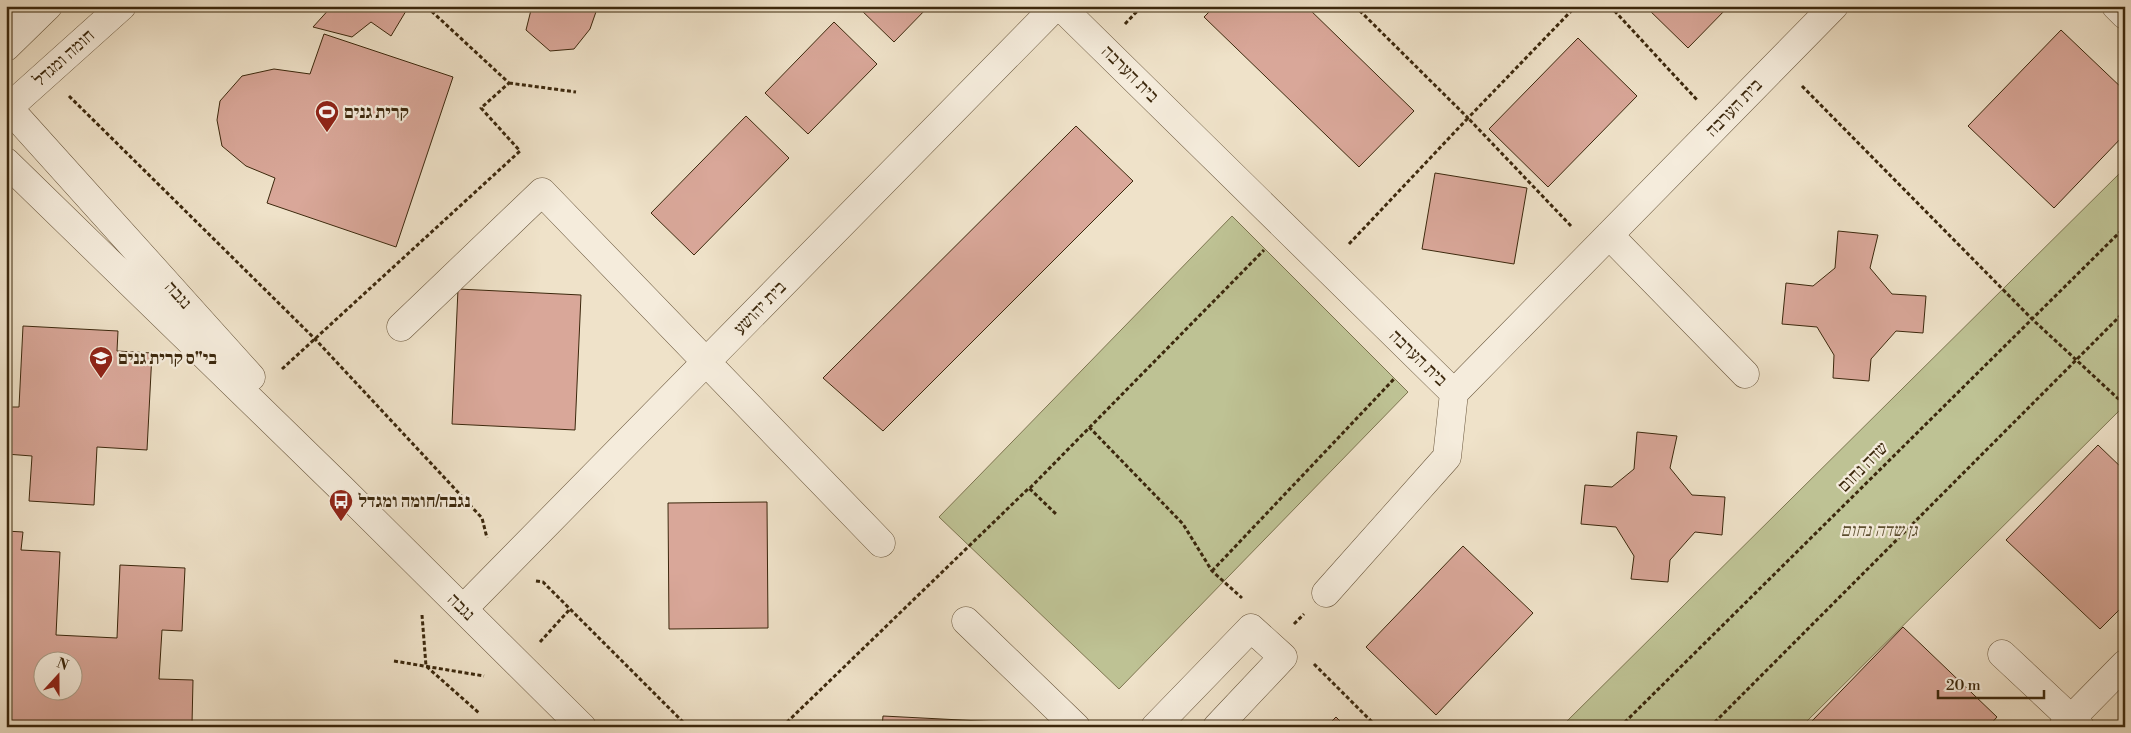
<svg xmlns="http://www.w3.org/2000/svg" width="2131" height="733" font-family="'Libre Bodoni','Frank Ruhl Libre',serif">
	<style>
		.green { fill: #bec294; stroke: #7d7550 }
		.building { fill: #d9a799; stroke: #3c280d; fill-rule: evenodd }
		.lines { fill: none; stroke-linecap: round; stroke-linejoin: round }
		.minor-casing { stroke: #69563c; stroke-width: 29 }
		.path { stroke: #3c280d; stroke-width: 3; stroke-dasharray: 4 2.5; stroke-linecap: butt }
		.minor { stroke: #f5ecdc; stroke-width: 28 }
		.labels { text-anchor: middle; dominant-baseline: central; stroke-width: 4.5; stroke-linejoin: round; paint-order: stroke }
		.street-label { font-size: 18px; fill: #3c280d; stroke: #f5ecdc }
		.poi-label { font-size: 18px; font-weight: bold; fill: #3c280d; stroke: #f5ecdc; text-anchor: start }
		.park-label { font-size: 18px; font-style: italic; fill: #5c4e2f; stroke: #f5ecdc }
	</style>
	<rect width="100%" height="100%" fill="#efe2c9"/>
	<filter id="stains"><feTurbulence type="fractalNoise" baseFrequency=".004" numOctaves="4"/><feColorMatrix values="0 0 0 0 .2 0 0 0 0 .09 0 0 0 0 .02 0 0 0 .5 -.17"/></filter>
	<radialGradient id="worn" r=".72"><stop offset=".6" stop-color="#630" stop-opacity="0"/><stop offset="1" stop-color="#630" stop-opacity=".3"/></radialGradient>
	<path class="green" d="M2125,168V405L1801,727H1561Z
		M1232,216L1408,392L1119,689L939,517Z"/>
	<path class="building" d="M332,6H409L391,36L371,22L352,37L313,27Z
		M532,6H598L590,29L574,49L550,51L526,30Z
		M857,6H929L894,42Z
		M1215,6H1306L1414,111L1359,167L1204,17Z
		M1645,6H1729L1688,48Z
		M834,22L877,64L808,134L765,93Z
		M2061,30L2125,91V134L2054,208L1968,126Z
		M324,34L453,77L396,247L267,203L275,178L246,166L222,146L217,120L220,101L242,76L274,69L310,74Z
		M1578,38L1637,96L1548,187L1489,129Z
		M746,116L789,158L694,255L651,213Z
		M1076,126L1133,181L883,431L823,378Z
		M1435,173L1527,188L1514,264L1422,249Z
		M1838,231L1878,235L1870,268L1892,294L1926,296L1923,333L1896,331L1871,359L1869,381L1833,378L1834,355L1817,327L1782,324L1786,283L1813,286L1835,268Z
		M458,289L581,295L575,430L452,424Z
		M23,326L118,331L117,351L152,353L147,450L97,447L94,505L29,501L32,456L6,454V407H19Z
		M1637,432L1677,436L1670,468L1692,495L1725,497L1722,535L1695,532L1670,560L1668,582L1631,579L1634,556L1616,527L1581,524L1585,485L1612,487L1634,469Z
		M2098,445L2125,471V604L2100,629L2006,540Z
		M767,502L768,628L669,629L668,503Z
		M6,531L23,532L21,550L60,552L56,635L117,638L120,565L185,568L182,631L162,630L159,679L193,680L192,724L138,722V727H6ZM42,660H72V690H42Z
		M1463,546L1533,613L1436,715L1366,647Z
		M1903,627L1997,717L1988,727H1818L1812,721Z
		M883,716L1000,722V727H882Z
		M1336,717L1346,727H1326Z"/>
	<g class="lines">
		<g class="minor-casing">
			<path id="minor" d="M1060,6L1454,393L1834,6
				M2116,6L2125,15
				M6,14L30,6
				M6,47L48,6
				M6,105L251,377
				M6,110L122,6
				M6,162L341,488L582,727
				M1609,235L1745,374
				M401,327L542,192L881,543
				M1326,593L1447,457L1454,393
				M463,609L1056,6
				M966,621L1076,727
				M2002,654L2080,727
				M1155,727L1251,628L1283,657L1217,727
				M2063,727L2125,664"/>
		</g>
		<path class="path" d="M1355,6L1468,118L1576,6
			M1610,6L1698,101
			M1125,24L1142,6
			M509,83L576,92
			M1802,86L2032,319L2125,405
			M69,96L315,339L482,518L487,538
			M1349,244L1468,118L1572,227
			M282,369L520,151L481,108L509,83L426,6
			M1089,427L1183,524L1212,571L1242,598
			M1030,488L1264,250
			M1212,571L1394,379
			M536,581L543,582L688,727
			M422,615L426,666L479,713
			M1294,624L1304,614
			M540,642L570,609
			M394,661L484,676
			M1314,664L1377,727
			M782,727L1029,488L1057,515
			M1620,727L2125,227
			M1710,727L2125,311"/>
		<use href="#minor" class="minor"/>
	</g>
	<defs>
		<g id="stadium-pin" transform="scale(1.25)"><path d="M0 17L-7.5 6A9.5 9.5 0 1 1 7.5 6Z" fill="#8f2418" stroke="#f5ecdc"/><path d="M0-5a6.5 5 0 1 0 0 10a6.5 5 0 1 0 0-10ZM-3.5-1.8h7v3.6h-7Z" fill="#fff"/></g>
		<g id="school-pin" transform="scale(1.25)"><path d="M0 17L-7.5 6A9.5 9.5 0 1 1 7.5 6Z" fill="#8f2418" stroke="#f5ecdc"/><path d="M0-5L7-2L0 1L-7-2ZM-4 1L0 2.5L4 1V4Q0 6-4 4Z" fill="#fff"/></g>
		<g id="bus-pin" transform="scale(1.25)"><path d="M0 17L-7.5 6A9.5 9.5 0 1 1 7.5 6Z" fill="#8f2418" stroke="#f5ecdc"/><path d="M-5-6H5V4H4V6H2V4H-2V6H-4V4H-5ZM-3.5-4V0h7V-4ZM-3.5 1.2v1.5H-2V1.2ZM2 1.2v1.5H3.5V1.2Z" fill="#fff"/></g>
	</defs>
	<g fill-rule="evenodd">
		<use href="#stadium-pin" x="327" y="112"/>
		<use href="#school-pin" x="101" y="358"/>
		<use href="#bus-pin" x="341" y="501"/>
	</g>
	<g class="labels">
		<g class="street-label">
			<text transform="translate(64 58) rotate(-42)">חומה ומגדל</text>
			<text transform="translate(1130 74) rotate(45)">בית הערבה</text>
			<text transform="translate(1734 108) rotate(-46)">בית הערבה</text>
			<text transform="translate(178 295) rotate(48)">נגבה</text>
			<text transform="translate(760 308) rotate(-46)">בית יהושע</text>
			<text transform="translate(1418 358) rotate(44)">בית הערבה</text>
			<text transform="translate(1863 467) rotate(-45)">שדה נחום</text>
			<text transform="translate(461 607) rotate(45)">נגבה</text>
		</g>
		<g class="poi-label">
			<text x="344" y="112">קרית גנים</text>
			<text x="118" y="358">בי"ס קרית גנים</text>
			<text x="358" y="501">נגבה/חומה ומגדל</text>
		</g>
		<g class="park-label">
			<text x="1879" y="530">גן שדה נחום</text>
		</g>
	</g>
	<rect width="2131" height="733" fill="none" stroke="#efe2c9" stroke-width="25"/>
	<rect x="8" y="8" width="2116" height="718" fill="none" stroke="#3c280d" stroke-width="2.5"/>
	<rect x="12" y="12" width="2106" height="708" fill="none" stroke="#3c280d"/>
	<g transform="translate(58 676) rotate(21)"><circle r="24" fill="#f5ecdc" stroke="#ab9e89"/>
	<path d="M0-4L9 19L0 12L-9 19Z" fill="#8f2418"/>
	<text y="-8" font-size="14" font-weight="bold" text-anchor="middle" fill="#3c280d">N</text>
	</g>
	<path d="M1938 690v8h106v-8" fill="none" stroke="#3c280d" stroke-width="2.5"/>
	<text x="1946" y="690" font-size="15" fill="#3c280d" stroke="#f5ecdc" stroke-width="4" paint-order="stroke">20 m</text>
	<rect width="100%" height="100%" filter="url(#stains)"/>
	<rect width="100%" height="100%" fill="url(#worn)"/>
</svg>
